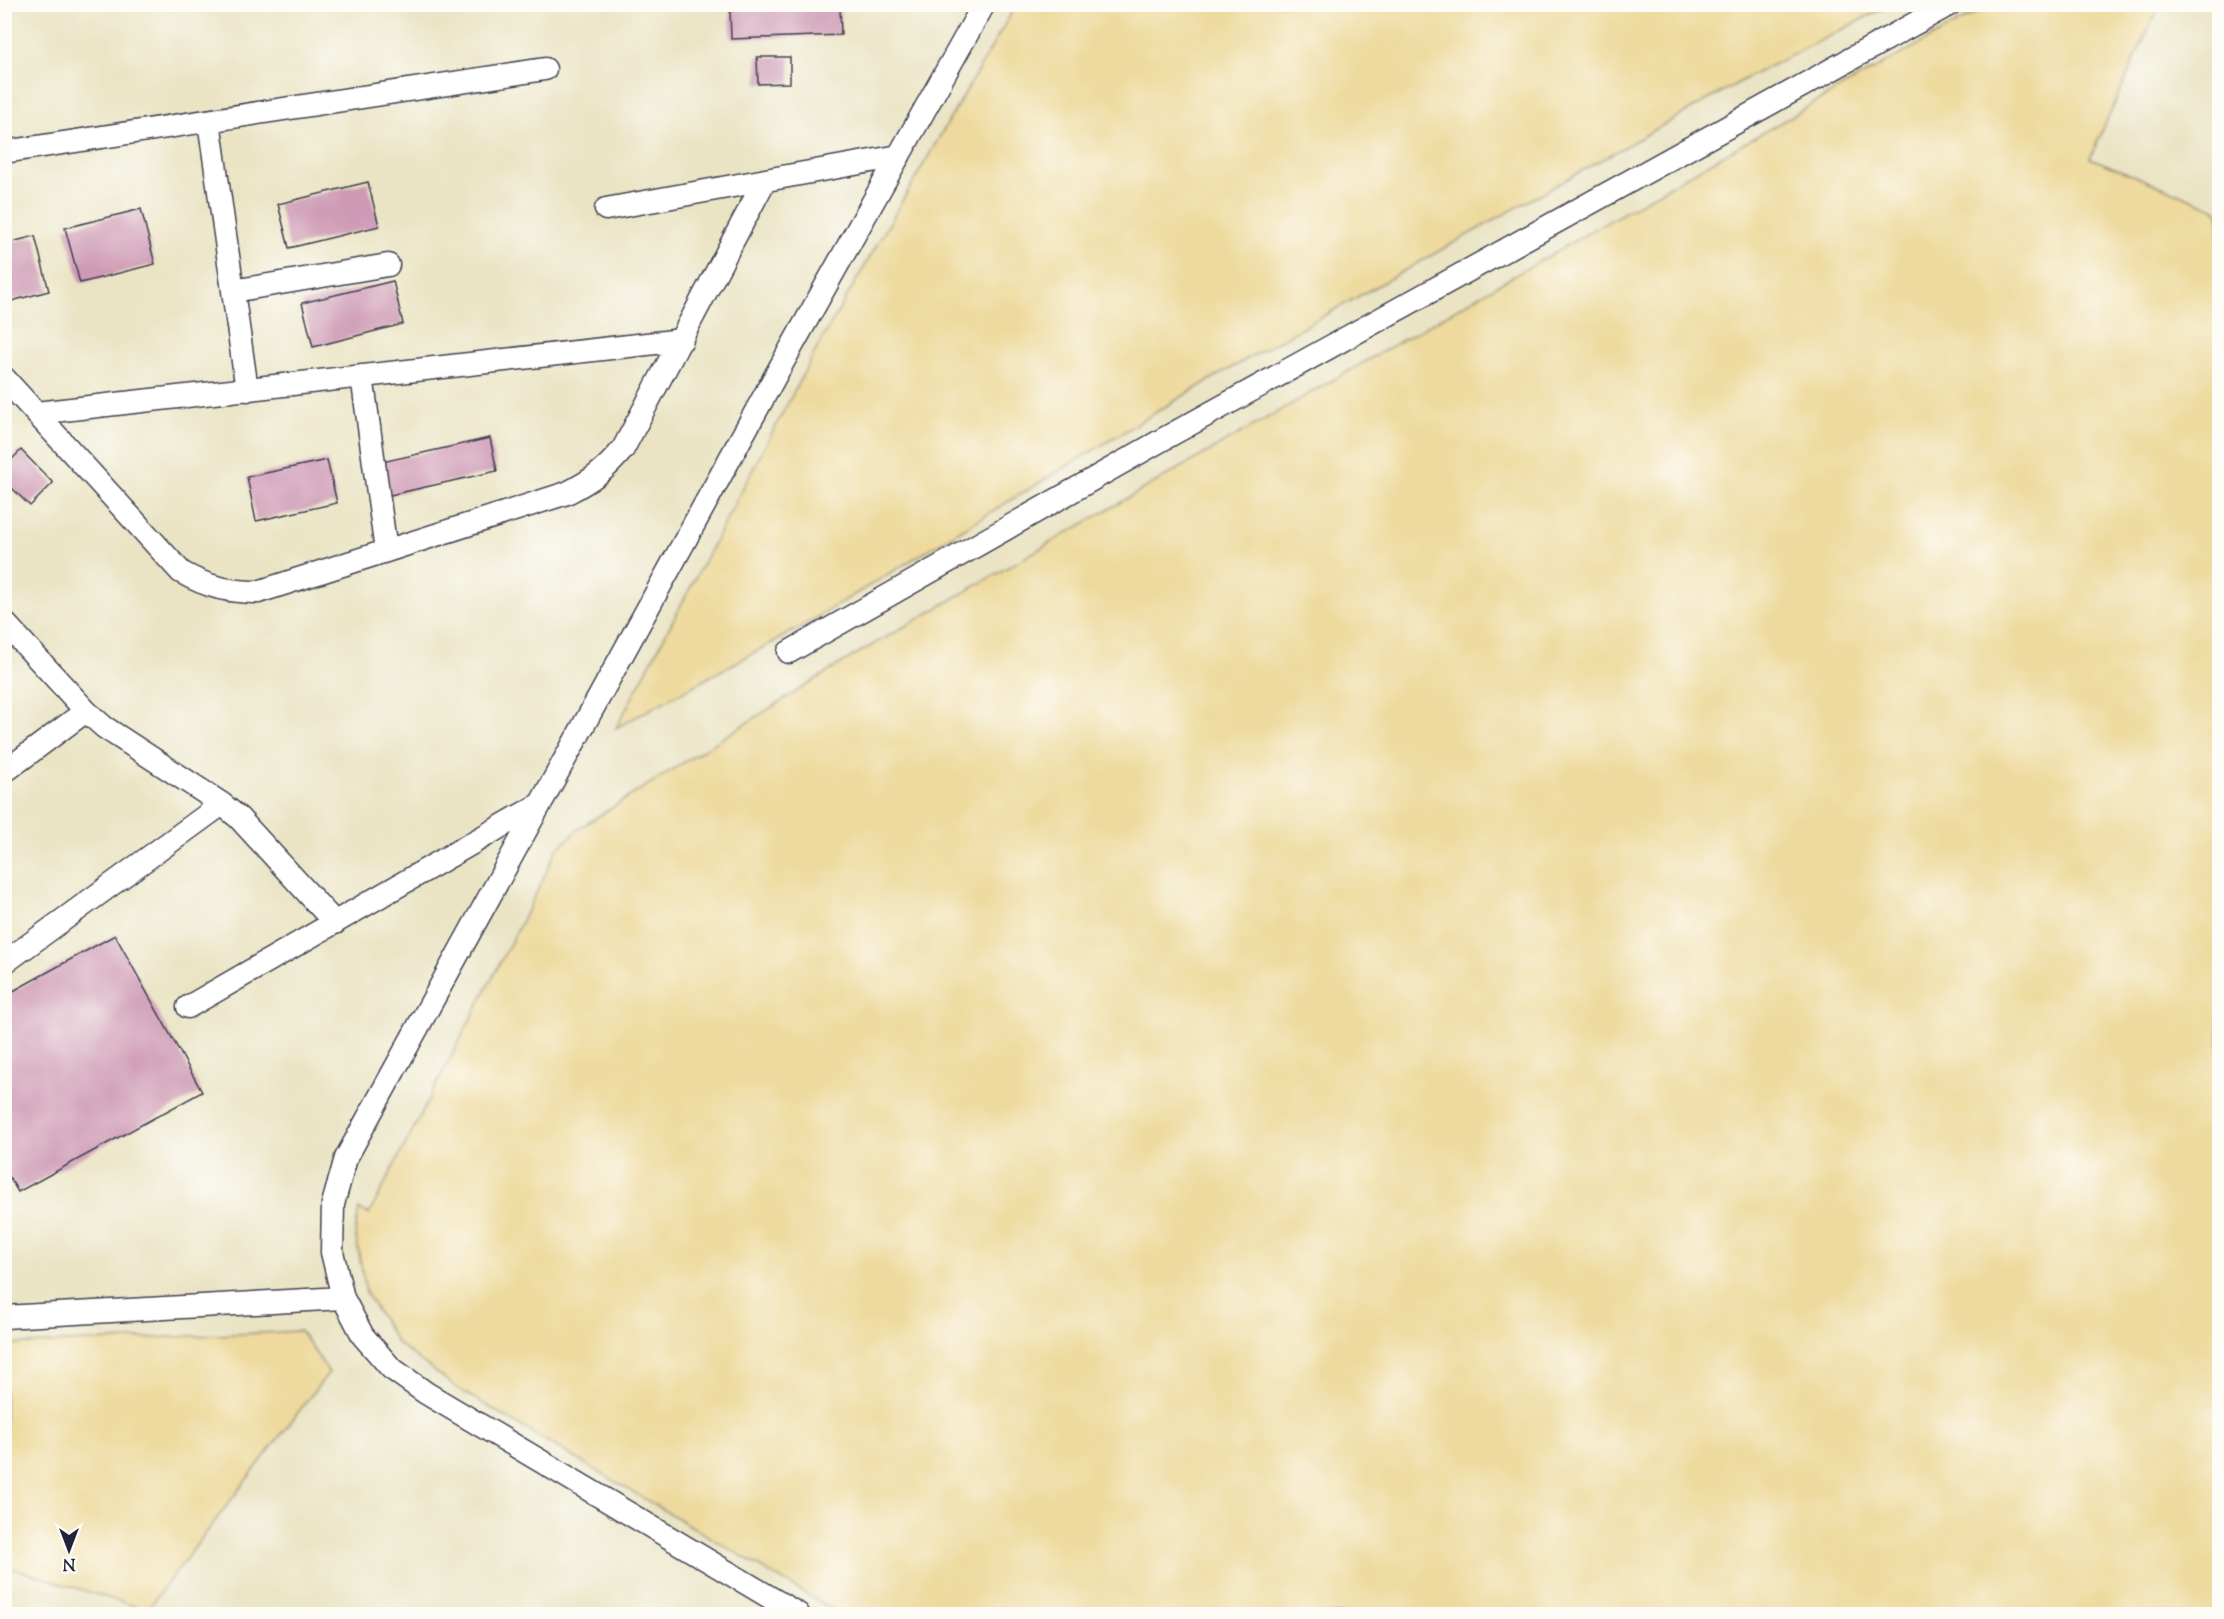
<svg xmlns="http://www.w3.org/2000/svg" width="2224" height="1619" font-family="'Sorts Mill Goudy',serif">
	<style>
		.sand { fill: #eeda9e; stroke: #887e6c; stroke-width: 1.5 }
		.building { fill: #cd99b4 }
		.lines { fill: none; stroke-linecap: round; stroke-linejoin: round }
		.service-casing { stroke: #403f50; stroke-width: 25 }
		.service { stroke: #fff; stroke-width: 22 }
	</style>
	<rect width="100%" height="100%" fill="#fdfcf7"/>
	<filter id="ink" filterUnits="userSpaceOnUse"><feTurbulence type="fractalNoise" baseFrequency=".0167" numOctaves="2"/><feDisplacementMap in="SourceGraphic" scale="12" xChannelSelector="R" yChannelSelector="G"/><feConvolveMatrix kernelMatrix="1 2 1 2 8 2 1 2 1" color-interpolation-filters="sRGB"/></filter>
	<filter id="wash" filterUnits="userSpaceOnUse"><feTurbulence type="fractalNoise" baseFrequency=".008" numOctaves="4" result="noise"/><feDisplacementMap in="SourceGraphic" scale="24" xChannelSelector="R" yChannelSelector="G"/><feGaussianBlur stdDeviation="1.35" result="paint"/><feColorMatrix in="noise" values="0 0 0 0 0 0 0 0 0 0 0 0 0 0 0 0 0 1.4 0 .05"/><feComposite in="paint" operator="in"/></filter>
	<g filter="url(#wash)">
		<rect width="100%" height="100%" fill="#eae4c4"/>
		<path class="sand" d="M1016,5V4L1890,5L1745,79L1208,381L799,628L616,728L817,348Z
			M1990,5H2159L2090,158L2219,210V1614H840L460,1390L397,1343L366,1293L355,1232L359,1209L369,1214L541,884L556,850L581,827L850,658L1842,87Z
			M300,1331L329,1372L147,1610L5,1566V1345Z"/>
		<g id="blocks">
			<path class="building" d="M840,7L841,35L731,39L730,11Z
				M757,57H790V83L758,84Z
				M368,182L379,226L289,248L278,204Z
				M141,209L155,264L80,283L65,228Z
				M35,236L49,291L4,303V244Z
				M393,281L403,324L313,347L302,303Z
				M490,438L497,471L390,495L382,462Z
				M21,450L53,483L30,506L4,480V467Z
				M327,460L337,503L256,521L247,477Z
				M115,935L202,1092L18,1192L4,1168V996Z"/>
		</g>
	</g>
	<g filter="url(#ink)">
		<use href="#blocks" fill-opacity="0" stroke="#403f50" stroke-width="1.5"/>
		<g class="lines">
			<g class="service-casing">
				<path id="service" d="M209,121L247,390
					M4,152L545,69
					M606,209L899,156
					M233,291L388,265
					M362,376L386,551
					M4,378L181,572C207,587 229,592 258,592L567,493C592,480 605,471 623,449L765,180
					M36,413L682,340
					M4,622L86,711L104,727L222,804L239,818L335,923
					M789,652L1167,437L1950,4
					M4,772L86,711
					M4,963L222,804
					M188,1007L540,804
					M4,1317L343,1298
					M798,1614L426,1393L391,1368L363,1336L343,1298L332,1252L333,1204L346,1158L778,371L984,4"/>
			</g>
			<use href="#service" class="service"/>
		</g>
	</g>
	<rect width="2224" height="1619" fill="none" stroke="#fdfcf7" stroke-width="24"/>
	<g transform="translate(69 1550) rotate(180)" stroke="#fdfcf7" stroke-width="4.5" paint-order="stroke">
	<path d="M0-4.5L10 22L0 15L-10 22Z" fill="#22223b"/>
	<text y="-9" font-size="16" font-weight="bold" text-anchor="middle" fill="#22223b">N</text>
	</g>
</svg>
